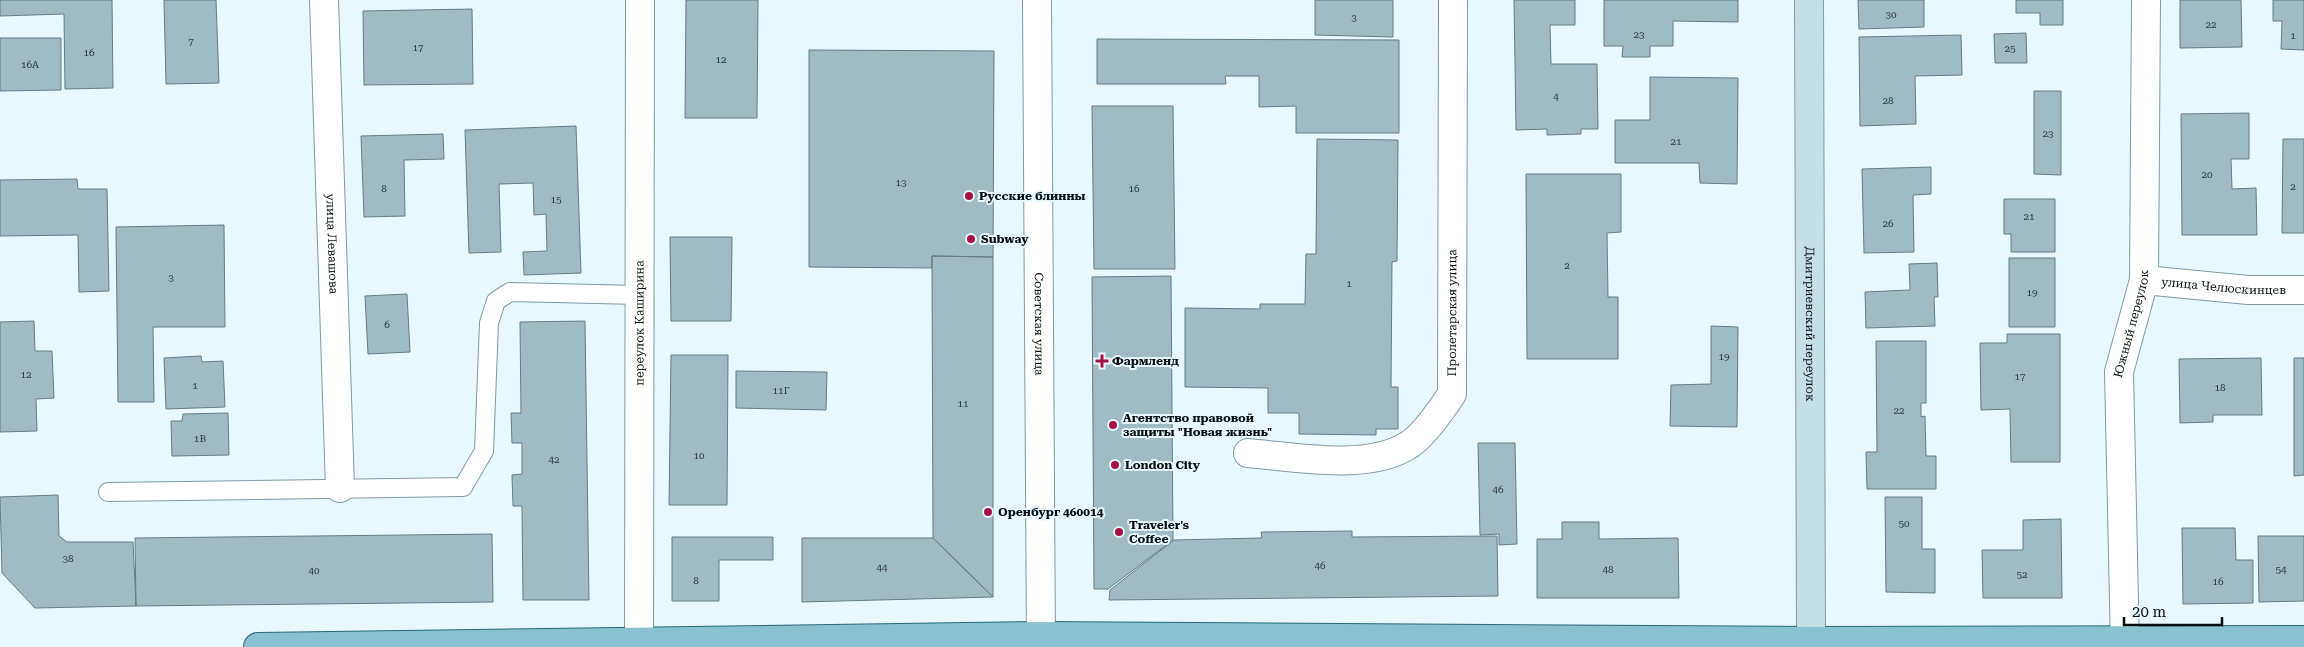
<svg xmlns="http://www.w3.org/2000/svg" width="2304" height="647" font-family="'Roboto Serif',serif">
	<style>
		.building { fill: #9fbcc5; stroke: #617c85 }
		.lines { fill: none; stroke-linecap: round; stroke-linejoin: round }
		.lane-casing { stroke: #7f9ba4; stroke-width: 20 }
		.street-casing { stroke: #7f9ba4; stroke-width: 30 }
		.secondary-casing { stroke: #7f9ba4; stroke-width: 30 }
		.primary-casing { stroke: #286778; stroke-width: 30 }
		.lane { stroke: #fff; stroke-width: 18 }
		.street { stroke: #fff; stroke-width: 28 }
		.secondary { stroke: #c4e0e7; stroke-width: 28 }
		.primary { stroke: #8ac1d0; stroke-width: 28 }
		.poi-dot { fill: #a71146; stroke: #e7f9ff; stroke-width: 2 }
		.labels { text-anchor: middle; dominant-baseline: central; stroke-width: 4; stroke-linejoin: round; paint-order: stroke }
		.number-label { font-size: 10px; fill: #2b3a3e }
		.poi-label { font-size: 12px; font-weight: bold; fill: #040e11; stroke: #e7f9ff; text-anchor: start }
		.street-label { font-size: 12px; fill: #040e11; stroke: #e7f9ff }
	</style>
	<rect width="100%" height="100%" fill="#e7f9ff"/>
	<path class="building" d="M0,0H112L113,88L65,89L64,14L0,16Z
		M164,0H216L219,83L166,84Z
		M686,0H758L757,118H685Z
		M1315,0H1393V37L1315,35Z
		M1514,0H1575V25H1550L1551,64H1597L1598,129H1581V134L1547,135V129L1516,130Z
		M1604,0H1738V22L1673,21V46H1650V57H1622L1623,46H1604Z
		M1858,0H1924V27L1859,29Z
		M2016,0H2063V25H2040V13H2016Z
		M2180,0H2241L2242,47L2180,48Z
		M2273,0H2304V50L2281,49L2282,21H2273Z
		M472,9L473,84L364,85L363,11Z
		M2026,33L2027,63H1995L1994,34Z
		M1961,35L1962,75L1915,76L1916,124L1860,126L1859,37Z
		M0,38H61V90L0,91Z
		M1097,39L1399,40V133H1296V106L1259,107V76H1225L1226,84H1097Z
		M809,50L994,51L993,257L932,256V268L809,267Z
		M1650,77L1738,78L1737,184L1700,183L1699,163H1615V120H1650Z
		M2034,91H2061V175L2034,174Z
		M1092,106H1173L1175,269H1094Z
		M2249,113V159H2231L2232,189L2256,188L2257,235H2182L2181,114Z
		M576,126L581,273L524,275L523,252L547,251L546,214L534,215L533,183L499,184L501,252L469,253L465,130Z
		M443,134L444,159L404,160L405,216L364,217L361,136Z
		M1317,139L1398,140L1397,261L1392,262L1391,387H1398V429H1376V435L1299,434V413H1268V388L1185,387V308L1260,309V304H1305L1306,254H1316Z
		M2283,139H2304V233H2282Z
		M1931,167V194L1913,195L1914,252L1864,253L1862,169Z
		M1526,174H1621V232L1607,233L1608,297H1618V359H1527Z
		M77,179L78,189H107L109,291L79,292L78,235L0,236V180Z
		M2004,199H2055V252H2011V234H2004Z
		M224,225L225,327H153L154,402H118L116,227Z
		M670,237H732L731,321H671Z
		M932,256L993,257V597L933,538Z
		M2009,258H2055V327H2009Z
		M1937,263L1938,297H1934L1935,326L1866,328L1865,292L1910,290L1909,264Z
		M1171,276L1173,540L1108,589H1094L1092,277Z
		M407,294L410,352L368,354L365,296Z
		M34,321L35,351H52L54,398L36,399L37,431L0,432V322Z
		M585,321L589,600H523L522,506H513L512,475L522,474V443H512L511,413H521L520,322Z
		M1711,326L1738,327L1737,427L1670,426L1671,385L1711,384Z
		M2007,334H2060V462H2011L2010,409L1981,410L1980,343H2007Z
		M1876,341H1926V403H1921V417L1925,416L1926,456H1936V489H1867L1866,452H1877Z
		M671,355H728L727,505H669Z
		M201,356L202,362L223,361L225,407L166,409L164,358Z
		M2261,358L2262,415H2213V422L2180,423L2179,359Z
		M2294,358H2304V475L2294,476Z
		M736,371L827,372L826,410L736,408Z
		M228,413L229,455L172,456L171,421H182L183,414Z
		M1478,443H1515L1517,544L1499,545V534L1480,535Z
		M58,495L59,536L67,542H133L136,606L35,608L2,573L0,497Z
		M1885,497H1922V549H1935V593L1886,592Z
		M2061,519L2062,598H1983L1982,550H2023V520Z
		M1562,522H1599V539L1678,538L1679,598H1537V539H1562Z
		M2182,528H2235L2236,560H2253V603L2183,604Z
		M1352,531V537L1497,536L1498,596L1109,600L1110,590L1174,540L1262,538L1261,532Z
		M492,534L493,602L136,606L135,538Z
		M2258,536H2304V601L2259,602Z
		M672,537H773V560H719V601H672Z
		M802,538H933L993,597L802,602Z"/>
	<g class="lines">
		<g class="lane-casing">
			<path id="lane" d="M108,492L463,487L484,451L489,323L496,301L510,292L638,295"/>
		</g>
		<g class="street-casing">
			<g id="street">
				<path id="s1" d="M324,0L340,488"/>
				<path id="s2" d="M1037,0L1041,647"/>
				<path id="s3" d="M2144,280L2248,290H2304"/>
				<path id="s4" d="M1248,453C1295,457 1366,471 1407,446C1422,438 1442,409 1452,394L1453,0"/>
				<path id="s5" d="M639,647L640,0"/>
				<path id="s6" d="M2125,647L2119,372L2144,280L2146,0"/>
			</g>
		</g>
		<g class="secondary-casing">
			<g id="secondary">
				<path id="s7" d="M1809,0L1811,641"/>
			</g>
		</g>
		<g class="primary-casing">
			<path id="primary" d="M258,647L1041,636L1811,641L2304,640"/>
		</g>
		<use href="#lane" class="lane"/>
		<use href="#street" class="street"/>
		<use href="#secondary" class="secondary"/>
		<use href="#primary" class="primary"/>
	</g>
	<g class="poi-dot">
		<circle cx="969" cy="196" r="5"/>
		<circle cx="971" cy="239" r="5"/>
		<path d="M1099.5 353.5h5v5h5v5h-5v5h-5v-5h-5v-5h5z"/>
		<circle cx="1113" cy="425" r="5"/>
		<circle cx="1115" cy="465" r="5"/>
		<circle cx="988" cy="512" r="5"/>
		<circle cx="1119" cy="532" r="5"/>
	</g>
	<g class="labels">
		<g class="number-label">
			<text x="1891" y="14">30</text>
			<text x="1354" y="17">3</text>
			<text x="2211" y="24">22</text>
			<text x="1639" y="34">23</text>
			<text x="2293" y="35">1</text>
			<text x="191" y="41">7</text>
			<text x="418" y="47">17</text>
			<text x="2010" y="48">25</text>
			<text x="89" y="52">16</text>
			<text x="721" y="59">12</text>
			<text x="30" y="64">16А</text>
			<text x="1556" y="96">4</text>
			<text x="1888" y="100">28</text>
			<text x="2048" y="133">23</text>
			<text x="1676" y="141">21</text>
			<text x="2207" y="174">20</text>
			<text x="901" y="182">13</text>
			<text x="2293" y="186">2</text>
			<text x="384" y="188">8</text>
			<text x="1134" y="188">16</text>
			<text x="556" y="199">15</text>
			<text x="2029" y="216">21</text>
			<text x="1888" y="223">26</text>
			<text x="1567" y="265">2</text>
			<text x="171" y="277">3</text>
			<text x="1349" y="283">1</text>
			<text x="2032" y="292">19</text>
			<text x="387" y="324">6</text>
			<text x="1724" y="356">19</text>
			<text x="26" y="374">12</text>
			<text x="2020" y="376">17</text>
			<text x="195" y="385">1</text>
			<text x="2220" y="387">18</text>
			<text x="781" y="390">11Г</text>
			<text x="963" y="403">11</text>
			<text x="1899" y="410">22</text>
			<text x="200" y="438">1В</text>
			<text x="699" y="455">10</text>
			<text x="554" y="459">42</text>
			<text x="1498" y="489">46</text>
			<text x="1904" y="523">50</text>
			<text x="68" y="558">38</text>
			<text x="1320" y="565">46</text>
			<text x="882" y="567">44</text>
			<text x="1608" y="569">48</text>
			<text x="2281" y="569">54</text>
			<text x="314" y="570">40</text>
			<text x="2022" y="574">52</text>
			<text x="696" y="580">8</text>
			<text x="2218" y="581">16</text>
		</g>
		<g class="poi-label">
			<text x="979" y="196">Русские блинны</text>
			<text x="981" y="239">Subway</text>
			<text x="1112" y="361">Фармленд</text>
			<text x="1123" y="418">Агентство правовой<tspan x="1123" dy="14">защиты "Новая жизнь"</tspan></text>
			<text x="1125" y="465">London City</text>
			<text x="998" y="512">Оренбург 460014</text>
			<text x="1129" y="525">Traveler's<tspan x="1129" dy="14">Coffee</tspan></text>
		</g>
		<g class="street-label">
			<text stroke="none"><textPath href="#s1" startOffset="244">улица Левашова</textPath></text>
			<text stroke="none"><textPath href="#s3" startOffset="80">улица Челюскинцев</textPath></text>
			<text stroke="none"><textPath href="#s4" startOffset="312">Пролетарская улица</textPath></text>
			<text stroke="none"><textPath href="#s5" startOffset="324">переулок Каширина</textPath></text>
			<text stroke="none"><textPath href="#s2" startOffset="324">Советская улица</textPath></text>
			<text stroke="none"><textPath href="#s7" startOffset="324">Дмитриевский переулок</textPath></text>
			<text stroke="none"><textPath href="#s6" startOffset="325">Южный переулок</textPath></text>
		</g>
	</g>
	<path d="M2124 617v8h98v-8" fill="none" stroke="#040e11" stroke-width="2.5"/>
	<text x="2132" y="617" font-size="15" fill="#040e11" stroke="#e7f9ff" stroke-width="4" paint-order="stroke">20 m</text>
</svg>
